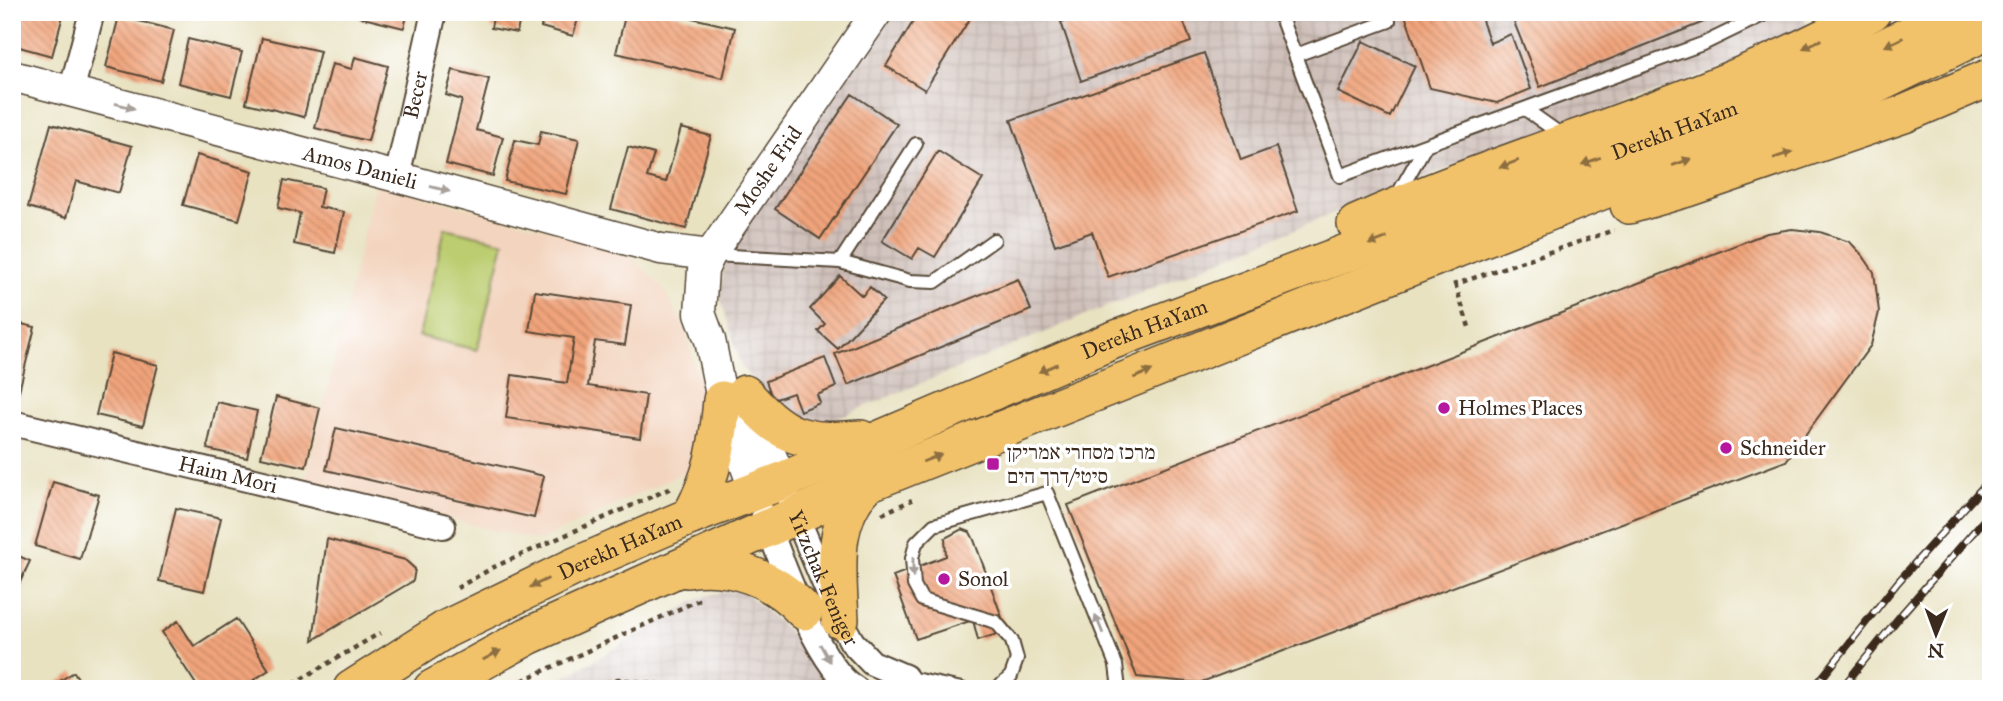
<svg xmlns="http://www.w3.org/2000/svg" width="2003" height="701" font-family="'IM FELL Great Primer','Frank Ruhl Libre',serif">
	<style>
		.built { fill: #f3d4be }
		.industrial { fill: url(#industrial-grid) }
		.pitch { fill: #bbcd70; stroke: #7b7c47; stroke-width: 2 }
		.building { fill: url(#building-back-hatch) }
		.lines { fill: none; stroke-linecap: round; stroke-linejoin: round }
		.service-casing { stroke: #554636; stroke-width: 16 }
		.minor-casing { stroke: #554636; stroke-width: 28 }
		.tertiary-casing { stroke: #554636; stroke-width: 33 }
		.primary-casing { stroke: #554636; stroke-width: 40 }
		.path { stroke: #554636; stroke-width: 4.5; stroke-dasharray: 5 5; stroke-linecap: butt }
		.service { stroke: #fff; stroke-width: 12 }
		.minor { stroke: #fff; stroke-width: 24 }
		.tertiary { stroke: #fff; stroke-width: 30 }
		.primary { stroke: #f2c26a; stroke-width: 37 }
		.rail-casing { stroke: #3b2a1e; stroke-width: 8 }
		.rail { stroke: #fff; stroke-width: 5; stroke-dasharray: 16; stroke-linecap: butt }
		.oneway { fill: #8d6e40 }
		.oneway2 { fill: #a79f9a }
		.poi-dot { fill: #b5179e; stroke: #fff; stroke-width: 2.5 }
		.labels { text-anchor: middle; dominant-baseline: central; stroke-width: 7; stroke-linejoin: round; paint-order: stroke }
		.street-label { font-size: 21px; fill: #3b2a1e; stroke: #fff }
		.poi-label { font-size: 21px; fill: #3b2a1e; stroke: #fff; text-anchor: start }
	</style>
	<defs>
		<pattern id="industrial-grid" width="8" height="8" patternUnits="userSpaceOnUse" patternTransform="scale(1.75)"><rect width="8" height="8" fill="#cfc0ba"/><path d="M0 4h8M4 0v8" fill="none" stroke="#b3a59f"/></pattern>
		<pattern id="building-back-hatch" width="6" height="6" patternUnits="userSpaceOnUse" patternTransform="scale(1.75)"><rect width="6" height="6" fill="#f1a47b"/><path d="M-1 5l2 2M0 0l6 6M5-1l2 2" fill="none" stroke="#c48664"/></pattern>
	</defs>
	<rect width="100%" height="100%" fill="#fff"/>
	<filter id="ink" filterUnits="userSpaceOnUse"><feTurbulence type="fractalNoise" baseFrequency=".0143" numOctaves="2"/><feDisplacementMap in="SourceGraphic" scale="14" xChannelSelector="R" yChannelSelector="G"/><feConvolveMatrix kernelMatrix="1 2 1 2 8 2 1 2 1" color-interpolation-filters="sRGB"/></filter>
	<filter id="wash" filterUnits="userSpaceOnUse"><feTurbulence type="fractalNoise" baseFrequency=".00686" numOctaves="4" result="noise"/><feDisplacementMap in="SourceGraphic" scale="28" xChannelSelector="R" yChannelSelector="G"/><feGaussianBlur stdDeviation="1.57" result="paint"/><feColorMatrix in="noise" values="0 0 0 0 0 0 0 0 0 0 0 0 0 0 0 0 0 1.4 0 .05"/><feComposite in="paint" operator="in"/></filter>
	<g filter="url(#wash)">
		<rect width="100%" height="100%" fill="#e8e2c1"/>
		<path class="built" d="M375,184L593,241L634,259L663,288L685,329L713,430L697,466L539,541L305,484Z"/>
		<path class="industrial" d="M889,12H1802L1811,36L1387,191L808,430L785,419L741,366L720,296L727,244Z
			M740,588L800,642L842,689H545L702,597Z"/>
		<path class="pitch" d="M445,228L504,242L477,350L419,336Z"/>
		<g id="blocks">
			<path class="building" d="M12,12H64L52,56L12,45Z
				M360,12H408L404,28L359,17Z
				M494,12H521L517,33L491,28Z
				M545,12H580L573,36L541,27Z
				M626,12H667L735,28L723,78L616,53Z
				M919,12H974L925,90L886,66Z
				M1089,12H1180L1191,42L1081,81L1061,22Z
				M1404,12H1479L1490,43L1511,34L1531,89L1497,103L1430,88Z
				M1510,12H1729L1540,87Z
				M119,16L174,30L161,81L106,67Z
				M262,38L320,51L304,117L246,103Z
				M188,39L242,52L231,96L178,83Z
				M1363,41L1415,66L1390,117L1338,92Z
				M1204,53L1241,160L1276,147L1298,211L1108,277L1092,232L1055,245L1011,120Z
				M355,57L388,66L368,141L315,128L332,64L352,69Z
				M453,70L489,79L476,130L503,137L493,176L446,164L462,100L446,95Z
				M852,94L897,124L820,239L775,209Z
				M51,124L132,146L119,193L76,181L66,218L28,207Z
				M681,128L711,136L686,229L611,209L628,147L654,154L647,177L666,182Z
				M541,131L579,139L566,194L505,181L515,140L538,145Z
				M938,151L983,179L935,257L919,248L912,259L882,241Z
				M197,155L253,171L239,220L183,205Z
				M284,180L323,188L319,207L344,212L335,253L294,244L300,213L278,208Z
				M1792,229L1820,232L1850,242L1863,256L1874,272L1879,312L1871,345L1786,461L1199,683L1137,677L1068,505L1767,233Z
				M840,276L862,296L870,287L884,300L838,349L818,331L825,324L810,309Z
				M1018,279L1031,310L848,385L835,354Z
				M535,291L631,305L625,345L595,341L588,386L646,395L640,438L506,418L512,375L567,383L574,338L529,331Z
				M12,322L35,327L17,399L12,397Z
				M111,353L158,365L143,426L96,415Z
				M825,358L836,387L817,395L820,403L800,411L793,393L773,400L766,381Z
				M276,397L320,408L306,467L261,457Z
				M217,402L257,411L247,458L207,449Z
				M336,428L544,476L534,518L326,470Z
				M53,482L99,495L80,559L35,546Z
				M176,508L221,518L204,591L159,581Z
				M962,529L970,532L974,540L1007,631L978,640L973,620L916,639L893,576L946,556L945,538Z
				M327,539L405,560L415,569L413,581L313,640Z
				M12,553L30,561L15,593L12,591Z
				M236,619L269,670L240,689H199L162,632L178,621L194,646Z
				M74,672L85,689H47Z"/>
		</g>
	</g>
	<g filter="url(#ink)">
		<use href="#blocks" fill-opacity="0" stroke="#554636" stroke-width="2"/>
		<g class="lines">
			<g class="service-casing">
				<path id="service" d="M1279,12L1340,176L1705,43L1769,12
					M1296,55L1389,21
					M1525,109L1563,136
					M1395,199L1426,145
					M713,255L840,262L910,281L935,282L994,240
					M840,262L916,144
					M905,677L962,689
					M997,689L1011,676L1017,659L1012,641L996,622L922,600L914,585L912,558L916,543L934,525L1047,493L1116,665L1119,689"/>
			</g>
			<g class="minor-casing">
				<g id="minor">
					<path d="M71,92L92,12"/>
					<path id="s1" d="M397,177L434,12"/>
					<path id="s2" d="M12,423L443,526"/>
					<path id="s3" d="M790,501L840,620L852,642L872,663L905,677L901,689"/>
					<path d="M764,515C780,557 818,668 856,689"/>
				</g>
			</g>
			<g class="tertiary-casing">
				<g id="tertiary">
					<path id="s4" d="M12,76L397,177L661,249L710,255"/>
					<path d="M747,400L782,481"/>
					<path id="s5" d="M755,492L722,400L710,340L700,313L703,270L710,255L877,12"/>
				</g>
			</g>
			<g class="primary-casing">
				<g id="primary">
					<path d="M1629,205L1687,188L1904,114L1991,77"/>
					<path d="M1356,224C1525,148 1710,104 1872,12"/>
					<path d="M745,394C783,438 804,444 861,439"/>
					<path d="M691,516C713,475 718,446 722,400"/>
					<path d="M687,569C730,562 774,578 804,611"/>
					<path d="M840,620C838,572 829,519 868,483"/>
					<path id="s6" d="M352,689L446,629L578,565L691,516L782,481L1111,341L1777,92L1883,48L1955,12"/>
					<path d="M432,689L528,636L868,483L1614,186L1815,111L1871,87L1991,29"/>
				</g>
			</g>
			<path class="path" d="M1455,284L1469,327
				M1453,285L1614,230
				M882,514L912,500
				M457,588L494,567L671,488
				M284,689L380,633
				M504,689L701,599
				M587,689L618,679L698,689"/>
			<use href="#service" class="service"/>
			<use href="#minor" class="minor"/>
			<use href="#tertiary" class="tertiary"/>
			<use href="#primary" class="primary"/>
			<g class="rail-casing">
				<path id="rail" d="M1813,689L1898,582L1991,478
					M1841,689L1901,615L1991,512"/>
			</g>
			<use href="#rail" class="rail"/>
		</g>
		<defs><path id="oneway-solid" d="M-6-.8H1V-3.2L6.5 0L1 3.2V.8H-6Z" transform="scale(1.75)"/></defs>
		<g class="oneway">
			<use href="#oneway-solid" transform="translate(1894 42) rotate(154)"/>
			<use href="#oneway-solid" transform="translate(1812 44) rotate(154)"/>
			<use href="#oneway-solid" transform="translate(1783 155) rotate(-19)"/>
			<use href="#oneway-solid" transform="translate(1591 161) rotate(159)"/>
			<use href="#oneway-solid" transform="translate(1682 162) rotate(-20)"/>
			<use href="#oneway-solid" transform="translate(1509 164) rotate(159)"/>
			<use href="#oneway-solid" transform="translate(1378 241) rotate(159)"/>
			<use href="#oneway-solid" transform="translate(1048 368) rotate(157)"/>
			<use href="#oneway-solid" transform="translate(1143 374) rotate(-22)"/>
			<use href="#oneway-solid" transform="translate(932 458) rotate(-22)"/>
			<use href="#oneway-solid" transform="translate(539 583) rotate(154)"/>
			<use href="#oneway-solid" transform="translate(492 655) rotate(-28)"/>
		</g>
		<g class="oneway2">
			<use href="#oneway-solid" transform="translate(125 106) rotate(15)"/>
			<use href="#oneway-solid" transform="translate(440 189) rotate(15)"/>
			<use href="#oneway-solid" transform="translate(913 567) rotate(90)"/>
			<use href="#oneway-solid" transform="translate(1099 624) rotate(-112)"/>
			<use href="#oneway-solid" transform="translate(825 653) rotate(61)"/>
		</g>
	</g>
	<g class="poi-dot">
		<circle cx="1444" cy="408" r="7"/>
		<circle cx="1726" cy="448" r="7"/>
		<rect x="986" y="457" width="14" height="14" rx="3.5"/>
		<circle cx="944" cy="579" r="7"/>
	</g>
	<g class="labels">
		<g class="street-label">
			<text stroke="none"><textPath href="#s1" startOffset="84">Becer</textPath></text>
			<text stroke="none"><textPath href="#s6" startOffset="1438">Derekh HaYam</textPath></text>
			<text stroke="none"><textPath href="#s4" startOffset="360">Amos Danieli</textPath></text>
			<text stroke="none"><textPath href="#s5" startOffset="350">Moshe Frid</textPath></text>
			<text stroke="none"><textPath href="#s6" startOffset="872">Derekh HaYam</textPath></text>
			<text stroke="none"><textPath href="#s2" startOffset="222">Haim Mori</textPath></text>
			<text stroke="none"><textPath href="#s6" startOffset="304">Derekh HaYam</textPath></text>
			<text stroke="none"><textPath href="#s3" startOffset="84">Yitzchak Feniger</textPath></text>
		</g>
		<g class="poi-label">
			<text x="1458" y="408">Holmes Places</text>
			<text x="1740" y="448">Schneider</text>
			<text x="1007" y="452">מרכז מסחרי אמריקן<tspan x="1007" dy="24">סיטי/דרך הים</tspan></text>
			<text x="958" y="579">Sonol</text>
		</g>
	</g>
	<rect width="2003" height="701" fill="none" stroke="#fff" stroke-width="42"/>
	<g transform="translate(1936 634) rotate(181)" stroke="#ffffff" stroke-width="5" paint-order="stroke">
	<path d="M0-5L12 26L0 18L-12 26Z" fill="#3b2a1e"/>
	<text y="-10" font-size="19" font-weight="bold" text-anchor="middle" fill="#3b2a1e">N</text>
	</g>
</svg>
